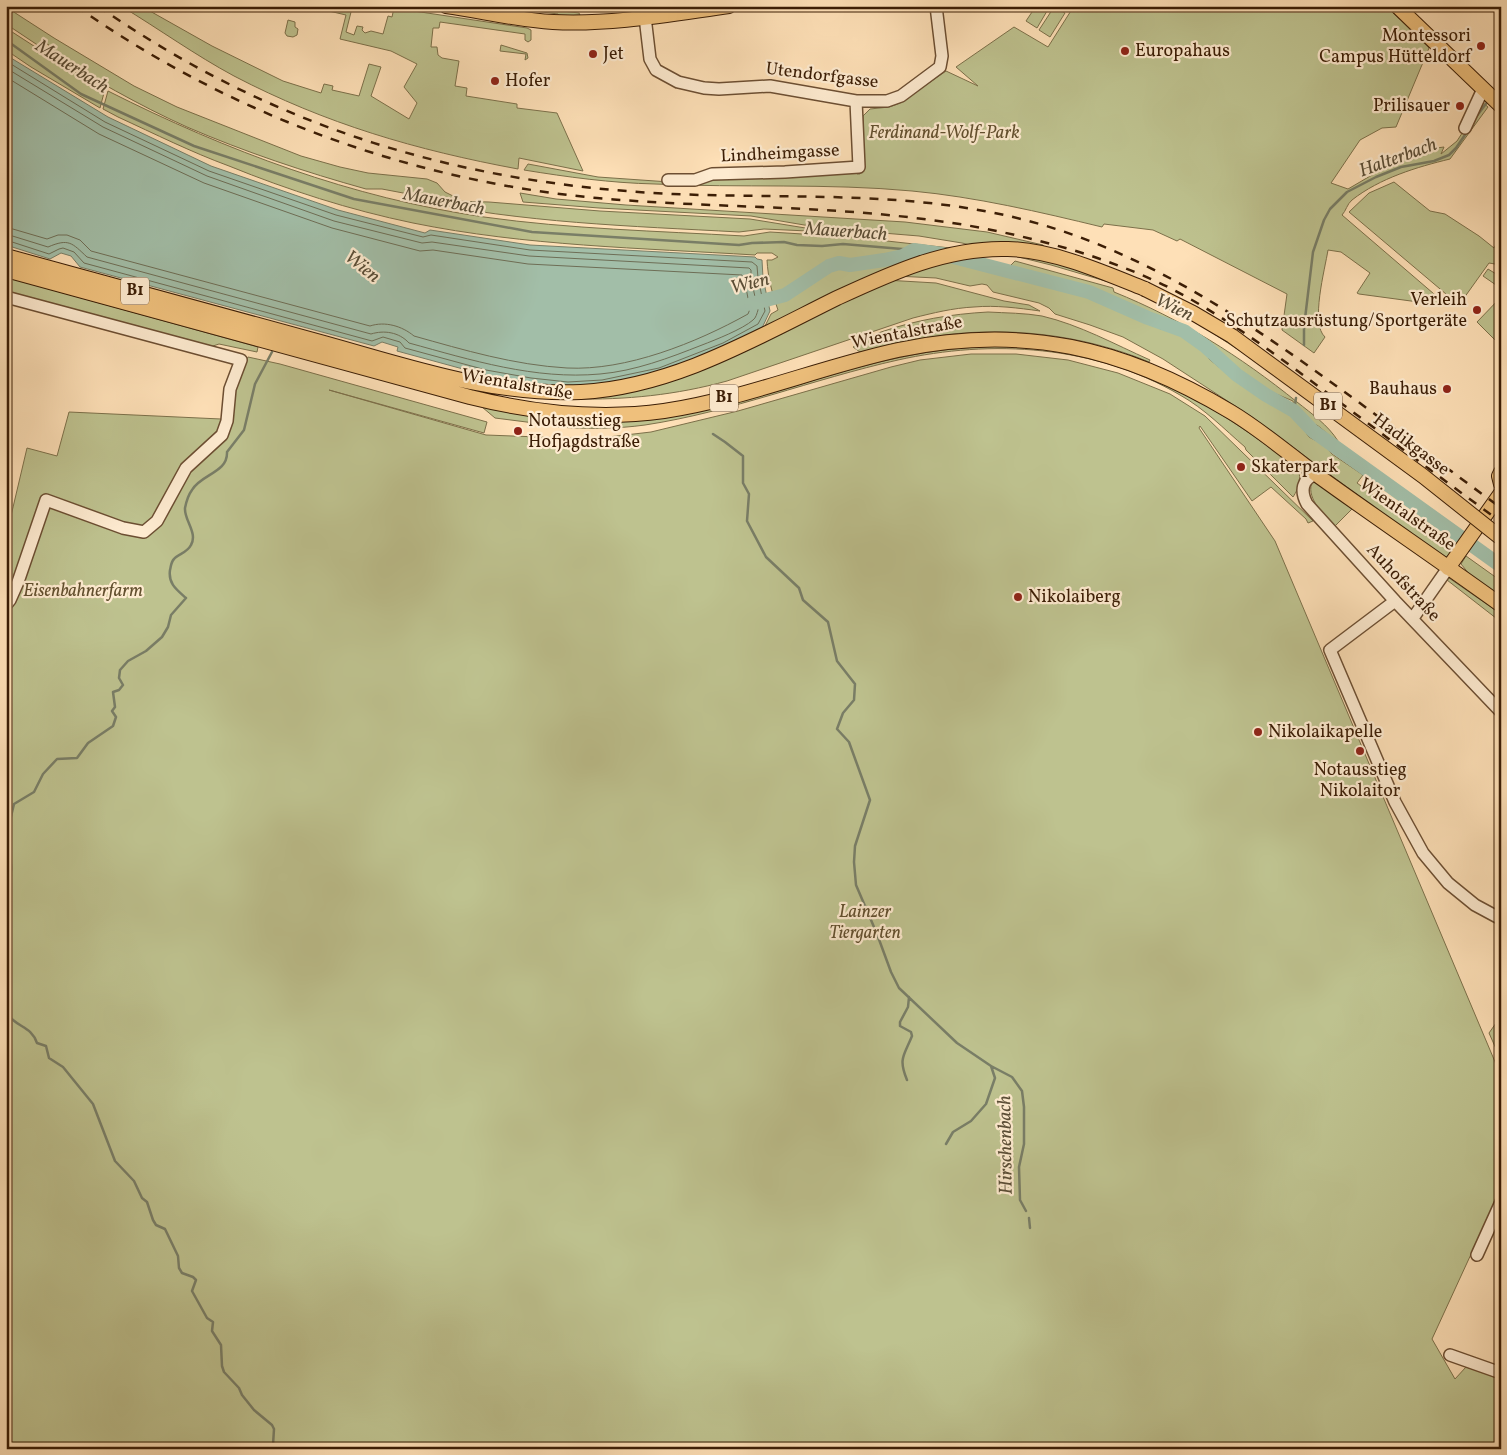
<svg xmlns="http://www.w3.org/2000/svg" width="1507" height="1455" font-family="Vollkorn,serif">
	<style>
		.green { fill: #bec28f; stroke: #7c704a }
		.water { fill: #a2bea8; stroke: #797e67 }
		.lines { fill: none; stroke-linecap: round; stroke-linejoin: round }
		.shore { stroke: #6e6e56; stroke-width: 1 }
		.stream { stroke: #797e67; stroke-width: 2.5 }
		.river { stroke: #a2bea8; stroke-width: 14 }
		.minor-casing { stroke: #6c4e32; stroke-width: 14 }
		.major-casing { stroke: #3b1d05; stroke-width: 16 }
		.minor { stroke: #feebd0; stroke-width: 11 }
		.major { stroke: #efc07c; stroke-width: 14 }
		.rail { stroke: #3b1d05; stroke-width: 2.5; stroke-dasharray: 9 9; stroke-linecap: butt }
		.major-bridge-casing { stroke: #3b1d05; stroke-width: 16; stroke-linecap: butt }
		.major-bridge { stroke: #efc07c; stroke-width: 14 }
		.poi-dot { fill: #8f2418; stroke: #feebd0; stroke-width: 2 }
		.labels { text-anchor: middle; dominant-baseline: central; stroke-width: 4.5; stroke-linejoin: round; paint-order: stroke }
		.shield { fill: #feebd0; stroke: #765b42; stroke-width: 1 }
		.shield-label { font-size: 16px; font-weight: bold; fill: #3b1d05 }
		.poi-label { font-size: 18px; fill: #3b1d05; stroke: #feebd0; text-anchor: start }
		.street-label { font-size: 18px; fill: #3b1d05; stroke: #feebd0 }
		.park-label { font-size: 18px; font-style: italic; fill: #624f2e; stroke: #feebd0 }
		.water-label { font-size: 19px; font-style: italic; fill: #5a4d36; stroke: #feebd0 }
	</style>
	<rect width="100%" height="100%" fill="#fee0b7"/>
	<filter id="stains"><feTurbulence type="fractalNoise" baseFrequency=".004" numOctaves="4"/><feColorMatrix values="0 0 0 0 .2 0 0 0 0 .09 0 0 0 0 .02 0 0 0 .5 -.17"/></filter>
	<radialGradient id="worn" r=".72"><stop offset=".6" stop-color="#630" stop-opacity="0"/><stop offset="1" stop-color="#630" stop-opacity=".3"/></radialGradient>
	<path class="green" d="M121,6H141L212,46L283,81L321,93L324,84L333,86L332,90L359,96L369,64L381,67L371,96L409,119L417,103L404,87L417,64L391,51L340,39L346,15L316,8V6L352,8L346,32L354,35L357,26L363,27L362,30L365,33L371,31L383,34L388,16L392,17L394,8L527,28L531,30V40L528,42L525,40V34L440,22L439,28H433L431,47H437L438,55L442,58L459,61L455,86L467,88L466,96L517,104V108L557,113L583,171L519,158L518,169C416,150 326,124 234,76C195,55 159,29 121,6Z
		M495,6H523L579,13L580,15L559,16L558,14Z
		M1036,6H1050L1037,28L1026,21Z
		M1074,6H1386L1429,48L1396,127L1382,128L1360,140L1331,183L1348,189L1413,151L1444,147L1441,154L1457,141L1482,102L1488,107L1450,159C1417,167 1380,178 1352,200C1347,204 1346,211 1342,215L1448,306L1359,294L1357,293L1370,273L1341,252L1328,250C1325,269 1310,324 1325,337L1314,353L1282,330L1287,294L1180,239L1177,241L1153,230L1104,224L1102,227C1040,212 976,197 912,191C827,183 741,188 655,184C611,183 567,177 524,170L528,164L598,177L684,183L712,176L856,170L857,174H860L864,170L863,116L870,109L889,107L900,103L946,71L978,86L956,67L1014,27L1048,47Z
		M6,7L54,38L134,86L177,107L301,156L340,167L368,173L427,179L437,183L445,192L457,198L419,196L382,189H366C305,172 245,152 187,127C138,105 92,78 47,51L49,45L47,44L42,48L6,24Z
		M1054,7L1065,13L1050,37L1039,30Z
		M288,20L295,22V27L298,29L297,35L293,37L287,36L285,33Z
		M6,28L71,70L105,89L100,108L31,67L6,50Z
		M501,45L527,53L528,58L525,60L526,54L500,51Z
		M108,91C227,151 352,198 484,217C570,229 657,231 744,236L770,232L851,237L950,248C884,264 825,298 764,328L771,314L778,310C772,293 768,278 767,260H772L778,257L772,253H757L755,255C641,248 526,246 413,223C350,210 288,190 229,166C191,152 155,134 118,117L103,109Z
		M1394,182L1430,211L1445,214L1479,236L1494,248L1501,235V265L1489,263L1459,305L1349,212L1369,193Z
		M520,193L556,199L626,205L905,222L987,232L1043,245L1053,261C1093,273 1133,287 1171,305C1201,321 1235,346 1263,366L1193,320L1169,307L1119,285L1051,265L962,243L919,236L822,228L751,216L599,208L523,202Z
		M415,200L489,202L600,211L750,219L830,232L764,229L739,232C630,226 523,223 415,200Z
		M948,259L1089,296L1161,329L1184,334L1208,353L1209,359L1235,380L1285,409L1295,417L1309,437L1326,446L1332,454L1363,475L1357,483L1437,541L1453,550L1448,557L1443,558L1252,417L1163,359L1123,337L1090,325L1055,314L1049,308L1039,303L993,292L987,285L982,284L970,286L936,278L895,276Z
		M1015,261L1113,288L1114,292C1181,319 1240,356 1297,402C1312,414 1328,425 1338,441C1327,437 1322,425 1311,423L1306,415L1294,408L1293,401L1269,391L1214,352L1213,346L1189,329L1149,315C1143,308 1132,310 1124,304C1114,296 1102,291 1089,287C1082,285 1075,287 1070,282L1010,266Z
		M1488,269L1501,277L1496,285L1483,276Z
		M6,277L258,347L257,352L219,344L204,349L6,293Z
		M885,280L936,283L1004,301L1029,305L1040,311C1018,308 996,305 974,307C953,308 933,313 913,318L727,381C676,395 626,400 573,399L585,397Z
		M1501,297V346L1477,322Z
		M988,312C1006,313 1025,313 1042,316C1080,325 1114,344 1150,360L1149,362C1082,334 1003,325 931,337C907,341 883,347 860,352L853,347C862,342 871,336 881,332C916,320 951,314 988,312Z
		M1000,346C1045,348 1092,353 1134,370C1193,393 1246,429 1296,467C1303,477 1299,488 1293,497L1246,450L1245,447C1224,429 1205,409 1180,395C1095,345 992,339 898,360C813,379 731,412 645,425C616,429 587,429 558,427C586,422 613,423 641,420C668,418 693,412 719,406C781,393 840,369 902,357C935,350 967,347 1000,346Z
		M971,354H1016L1068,360L1118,373L1170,394L1205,416L1313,521L1308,523L1306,519L1271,487L1252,501L1200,426L1199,428L1275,541L1501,1076V1189L1432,1339L1455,1379L1466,1367L1501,1379V1449H6V537L27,448L57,456L69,412L221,419L232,422L234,388L248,357L280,364L487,422L484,433L329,390L486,435L591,439L651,432L738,411L891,367L920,360Z
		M482,407L532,416L570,420L550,425L495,418Z
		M1313,480L1352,509L1334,527C1324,514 1304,497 1313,480Z
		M1466,556L1501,581V599L1470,575L1461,564Z
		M1449,578L1501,614V622L1447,580Z
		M1501,1016V1060L1489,1033Z"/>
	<path class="water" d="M6,55L108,117L211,166L338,210L425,233L430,230L530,245L755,257L757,259L762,260L763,278L770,311L762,328L726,348L660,373L602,385L568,387L530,383L485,375L397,351L398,347L382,342L374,346L80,267L71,256L61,253L50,259L6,245Z"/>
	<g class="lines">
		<path class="shore" d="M6,61L105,122L209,171L336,215L423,237L431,235L530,250L752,262L757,266L758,278L765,311L758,324L723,343L659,368L602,380L568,382L531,378L486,370L405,348L400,342L383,337L372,341L84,263L74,252L63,248L59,249L49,254L6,240
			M6,68L103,127L207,176L334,221L422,243L432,242L529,256L749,268L751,270V279L758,310C757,313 756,318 753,320C743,329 715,340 702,345C669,358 635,371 600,374C535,380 471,360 409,343C399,332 384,330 371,334L87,257C72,243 69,238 48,247L6,234
			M6,77L99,134L204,183L332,228L420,251L433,250L528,264L742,275L744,277L750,309L748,314C696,343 626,371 567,368C514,365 464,350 414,336C402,326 385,321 370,326L91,251L80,240L67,235H58L47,239L6,227"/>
		<path class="stream" d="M6,40L81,94L194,146L354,199L532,232L739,245L752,243L784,242L797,245L822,246L843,244L914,250
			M1495,93L1501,87
			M1476,117L1488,101
			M1304,345V327L1313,252L1324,220L1330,209L1347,192L1376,177L1401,167L1434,161L1449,155L1456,148L1467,132
			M1294,411L1296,398
			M713,434L725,442L743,456V483L749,494L747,521L766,557L799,588L803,600L828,622L837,661L855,684L854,700L843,713L837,729L849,742L870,800L855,846L854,862L856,885L877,934L891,972L899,988L957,1043L991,1066L1012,1077L1022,1091L1024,1107V1144L1019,1167L1020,1200L1026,1211
			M6,882C17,870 7,854 7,840C8,828 11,816 14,804L34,792L43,774L57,759L77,758L88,743L113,726L116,717L112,711L115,707L113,692L119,690L123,685L119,678L120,670L128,661L146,651L162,637L168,627L171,615L186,598C177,590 168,584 170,570C171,566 171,562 174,559C178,554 187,553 191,545C198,533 184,520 185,508C186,503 189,494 192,490C201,474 228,473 227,452L244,430L255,384L272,352
			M6,1011C15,1028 31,1025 37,1043L46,1046L49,1058L63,1067L93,1104L115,1161L134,1181L142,1198L147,1202L153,1220L156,1225L165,1229L178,1256L179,1268L182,1273L193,1277L196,1280L192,1291L207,1318L213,1322L212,1331L221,1345L222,1366L224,1372L239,1388L242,1395L254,1410L272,1425L274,1429L273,1445L276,1449
			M907,1080C898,1058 904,1056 912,1036L911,1032L900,1026V1022L908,1007L909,997
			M946,1144L953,1132L971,1121L986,1104L995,1078L991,1066
			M1029,1218L1030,1228"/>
		<path class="river" d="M751,304L785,295L829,266L839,263L850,265L884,260L903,256L914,250L942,254L1089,292L1148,318L1184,331L1205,346L1237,375L1266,395L1294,411L1313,431L1501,566"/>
		<g class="minor-casing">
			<path id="minor" d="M645,17L650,59L656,70L678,82L704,88L719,89L770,86L856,101H887L901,96L940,67L942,56L936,6
				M1465,128L1483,89
				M668,180H695L712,174L785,172L859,167L856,101
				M6,297L241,360L230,389L227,421L222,435L186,468L157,521L144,532L123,528L46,500L18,582L10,600L6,605
				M1316,474C1302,479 1300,491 1307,504L1395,601L1501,712
				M1395,601L1330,650L1395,802L1423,853L1448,883L1475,905L1501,919
				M1413,618L1448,568
				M1477,1255L1501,1202
				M1450,1355L1501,1373"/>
		</g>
		<g class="major-casing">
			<path id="major" d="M446,6C482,11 517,20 553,22C612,25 671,14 729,6
				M1397,6L1501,106
				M6,256C112,285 218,314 324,343C407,366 493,396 581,392C673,387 756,338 837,298C891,273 947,247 1008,249C1053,250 1103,272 1145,289
				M6,270L470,397C534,413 599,420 664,411C744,399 820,367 898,350C1023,324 1123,347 1231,412C1261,430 1289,454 1317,475C1378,519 1440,561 1501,605
				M1501,472L1499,476L1501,484
				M1448,568L1501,493"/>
		</g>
		<use href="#minor" class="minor"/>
		<use href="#major" class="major"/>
		<path class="rail" d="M76,6C229,114 410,181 597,198C708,208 820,205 931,220C980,226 1028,237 1076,251C1108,261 1140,273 1170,288C1226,317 1276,355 1326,392C1384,435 1442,479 1501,522
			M98,6C275,129 460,184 673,194C791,199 909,190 1025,220C1148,252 1251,324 1353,398C1403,435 1452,472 1501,508"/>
		<g class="major-bridge-casing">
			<path id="major-bridge" d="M1145,289L1193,313L1232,336L1423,476L1501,538"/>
		</g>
		<use href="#major-bridge" class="major-bridge"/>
	</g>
	<g class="poi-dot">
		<circle cx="1481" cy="46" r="5"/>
		<circle cx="1125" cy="51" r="5"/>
		<circle cx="593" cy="54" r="5"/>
		<circle cx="495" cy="81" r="5"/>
		<circle cx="1460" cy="106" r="5"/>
		<circle cx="1477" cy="310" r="5"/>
		<circle cx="1447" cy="389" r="5"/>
		<circle cx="518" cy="431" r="5"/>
		<circle cx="1241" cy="467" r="5"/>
		<circle cx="1018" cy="597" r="5"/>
		<circle cx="1258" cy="732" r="5"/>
		<circle cx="1360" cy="751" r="5"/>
	</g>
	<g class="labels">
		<g class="shield">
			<rect x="121" y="277.5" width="28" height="27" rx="4"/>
			<rect x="710" y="384.5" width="28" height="27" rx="4"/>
			<rect x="1314" y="392.5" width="28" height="27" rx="4"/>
		</g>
		<g class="shield-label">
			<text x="135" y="291">B1</text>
			<text x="724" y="398">B1</text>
			<text x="1328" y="406">B1</text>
		</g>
		<g class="poi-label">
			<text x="1471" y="36" text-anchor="end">Montessori<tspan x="1471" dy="21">Campus Hütteldorf</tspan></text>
			<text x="1135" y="51">Europahaus</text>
			<text x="603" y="54">Jet</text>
			<text x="505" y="81">Hofer</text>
			<text x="1450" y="106" text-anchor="end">Prilisauer</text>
			<text x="1467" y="300" text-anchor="end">Verleih<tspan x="1467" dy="21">Schutzausrüstung/Sportgeräte</tspan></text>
			<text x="1437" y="389" text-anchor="end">Bauhaus</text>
			<text x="528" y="421">Notausstieg<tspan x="528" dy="21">Hofjagdstraße</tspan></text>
			<text x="1251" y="467">Skaterpark</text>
			<text x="1028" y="597">Nikolaiberg</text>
			<text x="1268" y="732">Nikolaikapelle</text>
			<text x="1360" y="770" text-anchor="middle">Notausstieg<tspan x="1360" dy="21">Nikolaitor</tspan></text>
		</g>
		<g class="street-label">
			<text transform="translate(822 76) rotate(7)">Utendorfgasse</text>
			<text transform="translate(780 154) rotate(-3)">Lindheimgasse</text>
			<text transform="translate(907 333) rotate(-11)">Wientalstraße</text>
			<text transform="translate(517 385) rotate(10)">Wientalstraße</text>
			<text transform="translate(1411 445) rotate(37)">Hadikgasse</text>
			<text transform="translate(1407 515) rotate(35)">Wientalstraße</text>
			<text transform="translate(1403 583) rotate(47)">Auhofstraße</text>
		</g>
		<g class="park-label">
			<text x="944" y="133">Ferdinand-Wolf-Park</text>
			<text x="83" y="591">Eisenbahnerfarm</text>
			<text x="865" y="912">Lainzer<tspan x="865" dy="21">Tiergarten</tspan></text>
		</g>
		<g class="water-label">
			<text transform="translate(72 67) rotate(33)">Mauerbach</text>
			<text transform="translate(1398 158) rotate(-20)">Halterbach</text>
			<text transform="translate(444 202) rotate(11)">Mauerbach</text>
			<text transform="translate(846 232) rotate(4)">Mauerbach</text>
			<text transform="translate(362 267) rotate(39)">Wien</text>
			<text transform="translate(750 284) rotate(-14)">Wien</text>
			<text transform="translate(1174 308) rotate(26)">Wien</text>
			<text transform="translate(1006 1145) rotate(-91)">Hirschenbach</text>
		</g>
	</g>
	<rect width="1507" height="1455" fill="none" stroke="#fee0b7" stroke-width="25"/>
	<rect x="8" y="8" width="1492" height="1440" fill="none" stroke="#3b1d05" stroke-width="2.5"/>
	<rect x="12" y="12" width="1482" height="1430" fill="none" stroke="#3b1d05"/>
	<rect width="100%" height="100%" filter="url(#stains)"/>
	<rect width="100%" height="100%" fill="url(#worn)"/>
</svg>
